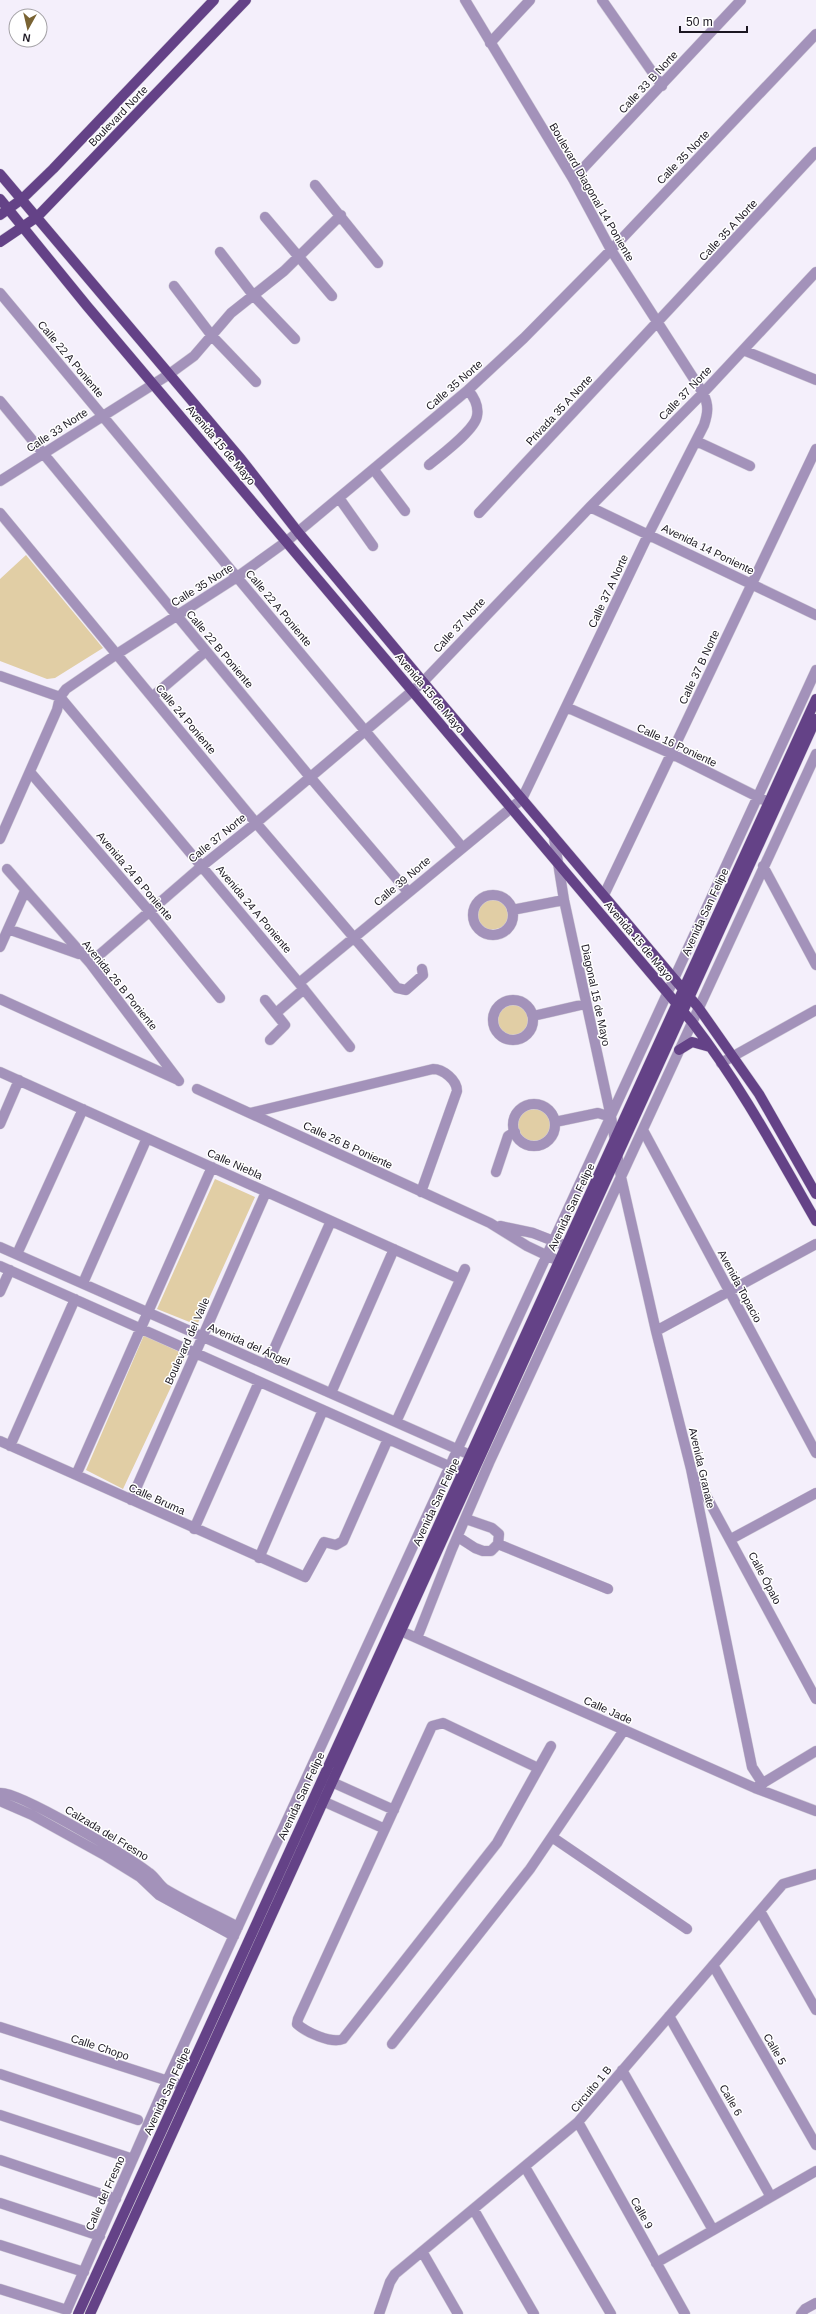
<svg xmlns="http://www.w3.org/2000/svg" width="816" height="2314" font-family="Arial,sans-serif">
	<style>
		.green { fill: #e1cea5 }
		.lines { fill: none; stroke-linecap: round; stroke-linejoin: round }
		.minor-casing { stroke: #d1ccd8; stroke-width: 11 }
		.major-casing { stroke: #d1ccd8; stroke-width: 11 }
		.minor { stroke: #a392ba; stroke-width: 10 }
		.major { stroke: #644287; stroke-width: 10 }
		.labels { text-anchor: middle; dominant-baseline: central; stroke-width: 3; stroke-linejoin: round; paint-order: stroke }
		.street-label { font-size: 11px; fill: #1b1721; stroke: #fff }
	</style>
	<rect width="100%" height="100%" fill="#f4effb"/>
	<path class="green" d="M26,555L103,648L55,678L47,679L0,661V579Z
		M500,897L511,911L505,927L486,931L475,916L481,900Z
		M520,1002L531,1016L525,1033L506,1036L494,1022L500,1005Z
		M541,1108L552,1122L546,1139L527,1142L516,1128L522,1111Z
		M215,1179L255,1197L197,1325L157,1309Z
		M144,1335L186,1355L123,1489L86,1470Z"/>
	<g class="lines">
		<g class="minor-casing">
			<path id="minor" d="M602,0L662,86
				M490,43L530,0
				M573,179L741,0
				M315,185L378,263
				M265,217L332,296
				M220,252L253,295L295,339
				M174,286L212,336L256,382
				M0,293L462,847
				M743,350L816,380
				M0,401L310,777L408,892
				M696,441L750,466
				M429,465C441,455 475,430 477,416C479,406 474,397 468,390
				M374,470L405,511
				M0,481L168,375L194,356L231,313L284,271L341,215
				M339,498L373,546
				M590,507L816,615
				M0,513L256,823L397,988L406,990L423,975L422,969
				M479,513L816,152
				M0,676L60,697L299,983L350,1047
				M152,697L206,651
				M566,707L672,754L764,800
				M30,772L149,911L220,998
				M554,838L564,900L611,1117L621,1177L656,1331L691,1469L752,1767L763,1784
				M0,839L57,710L60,697L66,689L117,654L237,577L287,541L468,390L524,338L611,250L816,34
				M763,866L816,965
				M7,869L90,963L179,1081
				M473 915a20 20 0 1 1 40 0a20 20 0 1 1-40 0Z
				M604,895L816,449
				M512,910L564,900
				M8,929L79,954
				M0,947L25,891
				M90,963L202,866L256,823L423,682L590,507L703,393L816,272
				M299,983L522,799L649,533L704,425C708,413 709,405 703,393L611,250L573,179L465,0
				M0,999L178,1080
				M493 1020a20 20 0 1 1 40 0a20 20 0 1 1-40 0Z
				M265,1000L285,1025L270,1040
				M276,1013L304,989
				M533,1016L585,1004
				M721,1063L816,1010
				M0,1072L460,1279
				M197,1089L490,1223L527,1246L567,1265
				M513 1125a21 21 0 1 1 42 0a21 21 0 1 1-42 0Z
				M250,1113L433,1069C443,1069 457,1080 457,1091L421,1192
				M555,1122L598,1113L611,1117
				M0,1124L19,1080
				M643,1130L816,1453
				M496,1172L508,1136L515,1132
				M500,1226L533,1233L574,1249
				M0,1247L477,1458
				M17,1254L83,1109
				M0,1266L469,1475
				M83,1283L147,1138
				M0,1292L10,1270
				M656,1331L816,1244
				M267,1365L331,1221
				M331,1393L394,1249
				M396,1422L465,1269
				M0,1441L305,1577L324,1542L336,1545L343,1541L388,1439
				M10,1446L75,1299
				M76,1475L212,1167
				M696,1477L816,1699
				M131,1500L266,1192
				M194,1529L259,1382
				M458,1537L475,1548L483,1551H491L498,1544L499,1534L492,1528L466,1519
				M731,1539L816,1493
				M498,1544L608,1589
				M259,1558L323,1410
				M394,1628L755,1788L816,1811
				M417,1638L452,1549L489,1463L816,754
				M538,1768L443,1723L432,1726L298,2019L297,2024C306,2032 331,2044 343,2039L497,1843L551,1746
				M325,1779L394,1810
				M758,1786L816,1751
				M0,1793C19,1791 128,1857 148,1872C155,1876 158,1884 165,1889C188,1903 214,1914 238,1927
				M316,1798L385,1829
				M0,1801L32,1815L106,1856L140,1877L159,1895L234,1936
				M552,1837L687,1929
				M760,1911L816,2010
				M713,1965L816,2145
				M669,2016L771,2197
				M0,2027L190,2088
				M392,2044L530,1869L624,1730
				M622,2070L713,2230
				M0,2074L138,2120
				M0,2115L133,2159
				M578,2122L685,2314
				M0,2160L116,2199
				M525,2167L611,2314
				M0,2203L100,2236
				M474,2210L534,2314
				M0,2245L84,2272
				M423,2253L458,2314
				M656,2263L816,2171
				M0,2289L67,2310
				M65,2314L167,2081L816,670
				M379,2314L390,2282L395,2274L578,2122L783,1884L816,1874
				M801,2314L805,2309L816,2303"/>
		</g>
		<g class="major-casing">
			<path id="major" d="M0,174L241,459L298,532L429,689L698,1007L759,1094L816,1194
				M0,199L87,306L692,1022C740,1084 777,1153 816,1221
				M0,215L22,199L53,169L214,0
				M0,242L37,217L246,0
				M679,1050L692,1042L710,1047
				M78,2314L816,699
				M90,2314L816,719"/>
		</g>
		<use href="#minor" class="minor"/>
		<use href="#major" class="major"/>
	</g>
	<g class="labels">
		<g class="street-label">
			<text transform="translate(648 82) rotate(-47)">Calle 33 B Norte</text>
			<text transform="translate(118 116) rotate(-46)">Boulevard Norte</text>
			<text transform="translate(683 157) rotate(-46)">Calle 35 Norte</text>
			<text transform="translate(592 192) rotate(60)">Boulevard Diagonal 14 Poniente</text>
			<text transform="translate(728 230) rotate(-47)">Calle 35 A Norte</text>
			<text transform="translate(71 359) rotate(50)">Calle 22 A Poniente</text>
			<text transform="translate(454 385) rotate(-41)">Calle 35 Norte</text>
			<text transform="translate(685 393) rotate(-46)">Calle 37 Norte</text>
			<text transform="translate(559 410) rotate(-47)">Privada 35 A Norte</text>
			<text transform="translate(57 430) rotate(-33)">Calle 33 Norte</text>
			<text transform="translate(221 445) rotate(50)">Avenida 15 de Mayo</text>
			<text transform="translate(708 549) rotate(26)">Avenida 14 Poniente</text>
			<text transform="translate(202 585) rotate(-32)">Calle 35 Norte</text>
			<text transform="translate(608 591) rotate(-65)">Calle 37 A Norte</text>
			<text transform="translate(279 608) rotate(50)">Calle 22 A Poniente</text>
			<text transform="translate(459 625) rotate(-47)">Calle 37 Norte</text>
			<text transform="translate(220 649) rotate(50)">Calle 22 B Poniente</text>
			<text transform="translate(699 667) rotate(-65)">Calle 37 B Norte</text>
			<text transform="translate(430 693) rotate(50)">Avenida 15 de Mayo</text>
			<text transform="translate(186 719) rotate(50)">Calle 24 Poniente</text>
			<text transform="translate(677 745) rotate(25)">Calle 16 Poniente</text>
			<text transform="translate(217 838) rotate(-39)">Calle 37 Norte</text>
			<text transform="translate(135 876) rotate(50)">Avenida 24 B Poniente</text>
			<text transform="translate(402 881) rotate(-40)">Calle 39 Norte</text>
			<text transform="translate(254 909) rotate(50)">Avenida 24 A Poniente</text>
			<text transform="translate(705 912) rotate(-65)">Avenida San Felipe</text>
			<text transform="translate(639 941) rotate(50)">Avenida 15 de Mayo</text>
			<text transform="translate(120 985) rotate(51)">Avenida 26 B Poniente</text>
			<text transform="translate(596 995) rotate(78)">Diagonal 15 de Mayo</text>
			<text transform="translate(348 1145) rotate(25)">Calle 26 B Poniente</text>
			<text transform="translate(235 1164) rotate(24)">Calle Niebla</text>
			<text transform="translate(571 1207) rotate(-65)">Avenida San Felipe</text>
			<text transform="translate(740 1286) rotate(62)">Avenida Topacio</text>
			<text transform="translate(187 1341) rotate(-66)">Boulevard del Valle</text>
			<text transform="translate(249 1344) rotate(24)">Avenida del Ángel</text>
			<text transform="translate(702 1468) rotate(77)">Avenida Granate</text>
			<text transform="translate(157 1499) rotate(24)">Calle Bruma</text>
			<text transform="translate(436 1502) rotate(-65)">Avenida San Felipe</text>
			<text transform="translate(765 1578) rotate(62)">Calle Ópalo</text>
			<text transform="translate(608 1710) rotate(24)">Calle Jade</text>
			<text transform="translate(301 1796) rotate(-65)">Avenida San Felipe</text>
			<text transform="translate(107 1833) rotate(31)">Calzada del Fresno</text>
			<text transform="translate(100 2047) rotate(18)">Calle Chopo</text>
			<text transform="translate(775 2049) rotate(60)">Calle 5</text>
			<text transform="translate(591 2089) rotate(-50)">Circuito 1 B</text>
			<text transform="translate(167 2091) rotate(-65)">Avenida San Felipe</text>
			<text transform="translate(731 2100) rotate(60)">Calle 6</text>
			<text transform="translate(105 2193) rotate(-66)">Calle del Fresno</text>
			<text transform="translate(642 2213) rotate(61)">Calle 9</text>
		</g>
	</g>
	<g transform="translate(28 28) rotate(188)"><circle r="19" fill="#ffffff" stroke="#a4a2a6"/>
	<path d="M0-3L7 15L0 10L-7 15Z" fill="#796333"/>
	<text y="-6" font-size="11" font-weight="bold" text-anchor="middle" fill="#1b1721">N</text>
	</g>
	<path d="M680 26v6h67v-6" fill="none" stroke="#1b1721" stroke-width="2"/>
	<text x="686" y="26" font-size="12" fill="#1b1721" stroke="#ffffff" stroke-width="3" paint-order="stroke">50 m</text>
</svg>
